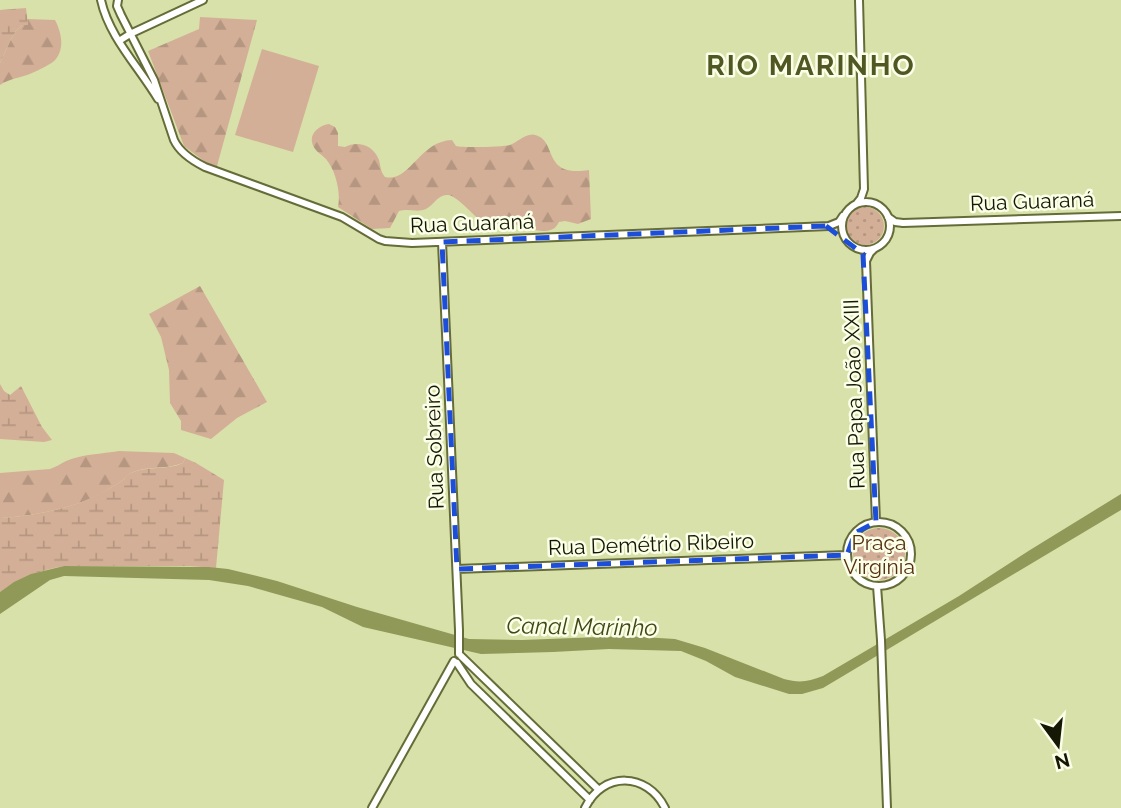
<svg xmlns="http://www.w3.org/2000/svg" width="1121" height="808" font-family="Raleway,sans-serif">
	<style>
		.grass { fill: #d4af97 }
		.forest { fill: url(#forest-firs) }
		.wetland { fill: url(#wetland-marsh) }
		.park { fill: url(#park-dots) }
		.water { fill: #909958 }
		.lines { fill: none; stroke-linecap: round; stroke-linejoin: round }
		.minor-casing { stroke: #656c38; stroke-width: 10 }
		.minor { stroke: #fff; stroke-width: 6 }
		.marked { fill: none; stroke: #1d4ed8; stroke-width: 5; stroke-dasharray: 14 9; stroke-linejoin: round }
		.labels { text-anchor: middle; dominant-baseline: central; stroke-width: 5; stroke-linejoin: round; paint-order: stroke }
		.street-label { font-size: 21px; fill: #151804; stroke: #fbffe8 }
		.park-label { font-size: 21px; fill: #562e10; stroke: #fbffe8 }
		.water-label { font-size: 23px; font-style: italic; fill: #424815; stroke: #fbffe8 }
		.district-label { font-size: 28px; font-weight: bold; letter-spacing: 2px; fill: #505723; stroke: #fbffe8 }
	</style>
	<defs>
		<pattern id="forest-firs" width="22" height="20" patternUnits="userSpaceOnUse" patternTransform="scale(1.75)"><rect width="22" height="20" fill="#d4af97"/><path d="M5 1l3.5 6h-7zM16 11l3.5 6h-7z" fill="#b59680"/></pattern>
		<pattern id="wetland-marsh" width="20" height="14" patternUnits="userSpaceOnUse" patternTransform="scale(1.75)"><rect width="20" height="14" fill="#d4af97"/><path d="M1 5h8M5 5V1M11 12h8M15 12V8" fill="none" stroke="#b59680"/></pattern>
		<pattern id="park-dots" width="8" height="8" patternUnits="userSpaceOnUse" patternTransform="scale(1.75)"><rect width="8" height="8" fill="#d4af97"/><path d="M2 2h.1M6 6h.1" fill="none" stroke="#b59680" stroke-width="1.8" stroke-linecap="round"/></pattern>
	</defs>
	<rect width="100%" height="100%" fill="#d8e1a9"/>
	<path class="grass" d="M262,49L319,66L293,152L235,135Z"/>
	<path class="forest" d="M200,17L257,20L217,166L209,165L184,146L148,51L199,29Z
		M27,19L55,20C61,31 65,48 56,59C52,64 39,70 32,73C21,78 10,78 0,85V63L11,39L16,31L22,25H28Z
		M329,124L335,127L338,133V146L345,147C357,140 374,145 379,160C381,167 380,171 385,177C410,183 419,141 452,140L456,146C463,148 503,147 510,145C518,142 525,133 535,135C558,140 541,178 589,170L591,219L578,224L565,221L559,222C556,228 553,230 546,231C534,232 521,225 509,223C499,222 491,228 482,222C474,216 456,195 448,195C438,194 434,205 426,209C417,213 408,208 399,211L390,228L372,229L338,207C341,193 336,171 326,159C321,154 313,150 312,142C310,132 321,125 329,124Z
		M200,286L267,402L237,418L211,439L181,430V421L170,403L169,370L161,337L149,314Z
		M119,451L174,453L185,458L183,463C166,470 148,465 131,473C122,478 130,474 123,480C116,485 107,490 100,494C75,508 28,517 0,518V473L50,469C56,467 60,464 66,461C82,454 102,454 119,451Z"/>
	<path class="wetland" d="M26,8L28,25H22L16,31L11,39L0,63V10Z
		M0,384L4,391L10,395L21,386L42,427L52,440L44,442L0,439Z
		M185,458L196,463L224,480L216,568L190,566H64C41,570 19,578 0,592V518C28,517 75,508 99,494C107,490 116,485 123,480C130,474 121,478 131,473C149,465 166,471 183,463Z"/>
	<path class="park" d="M846 226a19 19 0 1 1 38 0a19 19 0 1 1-38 0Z
		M853 554a26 26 0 1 1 52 0a26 26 0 1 1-52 0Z"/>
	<path class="water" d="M1121,494V510L823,688L802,694H789L735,677L706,661L681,651L609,649L553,652L481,654L363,627L322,607L248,586L209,580L64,576L50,580L0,614V592L14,582L31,574L64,566L209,567L228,569L277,581L357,607L469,639L522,640L626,636L675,639L705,648L784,679C799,683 808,682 823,676L959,596L1030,550Z"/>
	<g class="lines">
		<g class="minor-casing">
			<path id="minor" d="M101,0C109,37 139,67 158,99
				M118,0L117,6L121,15L154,80L174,140C180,153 193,161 205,167L342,217L379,239L385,241L412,243L829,226L839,222L843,216
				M119,41L130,34L203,0
				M842 226a24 24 0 1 1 48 0a24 24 0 1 1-48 0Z
				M857,203L861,198L864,189L859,0
				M888,217L895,222L903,223L1121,216
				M442,242L459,630V654
				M874,249L870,253L866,261L876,522
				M847 554a32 32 0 1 1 64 0a32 32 0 1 1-64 0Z
				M457,569L847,555
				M877,586L881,640L887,808
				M461,656L599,790
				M457,663L471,684L590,800
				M372,808L454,661
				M585,808C603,771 647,772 665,808"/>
		</g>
		<use href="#minor" class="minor"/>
	</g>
	<path class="marked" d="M826,226L863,254L876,522L855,533L847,555L457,569L442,242Z"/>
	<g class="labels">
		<g class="street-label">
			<text transform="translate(1032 201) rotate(-2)">Rua Guaraná</text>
			<text transform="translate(472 223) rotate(-2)">Rua Guaraná</text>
			<text transform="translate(854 394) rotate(-92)">Rua Papa João XXIII</text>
			<text transform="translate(434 447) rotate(-92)">Rua Sobreiro</text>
			<text transform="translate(651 544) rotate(-2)">Rua Demétrio Ribeiro</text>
		</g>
		<g class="park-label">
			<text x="879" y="542">Praça<tspan x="879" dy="24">Virgínia</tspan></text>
		</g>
		<g class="water-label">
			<text transform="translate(582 626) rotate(1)">Canal Marinho</text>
		</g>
		<g class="district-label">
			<text x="811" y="65">RIO MARINHO</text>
		</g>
	</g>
	<g transform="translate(1058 745) rotate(165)" stroke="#fbffe8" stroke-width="5" paint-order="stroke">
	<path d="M0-5L12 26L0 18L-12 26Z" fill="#151804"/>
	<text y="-10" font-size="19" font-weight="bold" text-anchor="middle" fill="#151804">N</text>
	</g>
</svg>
